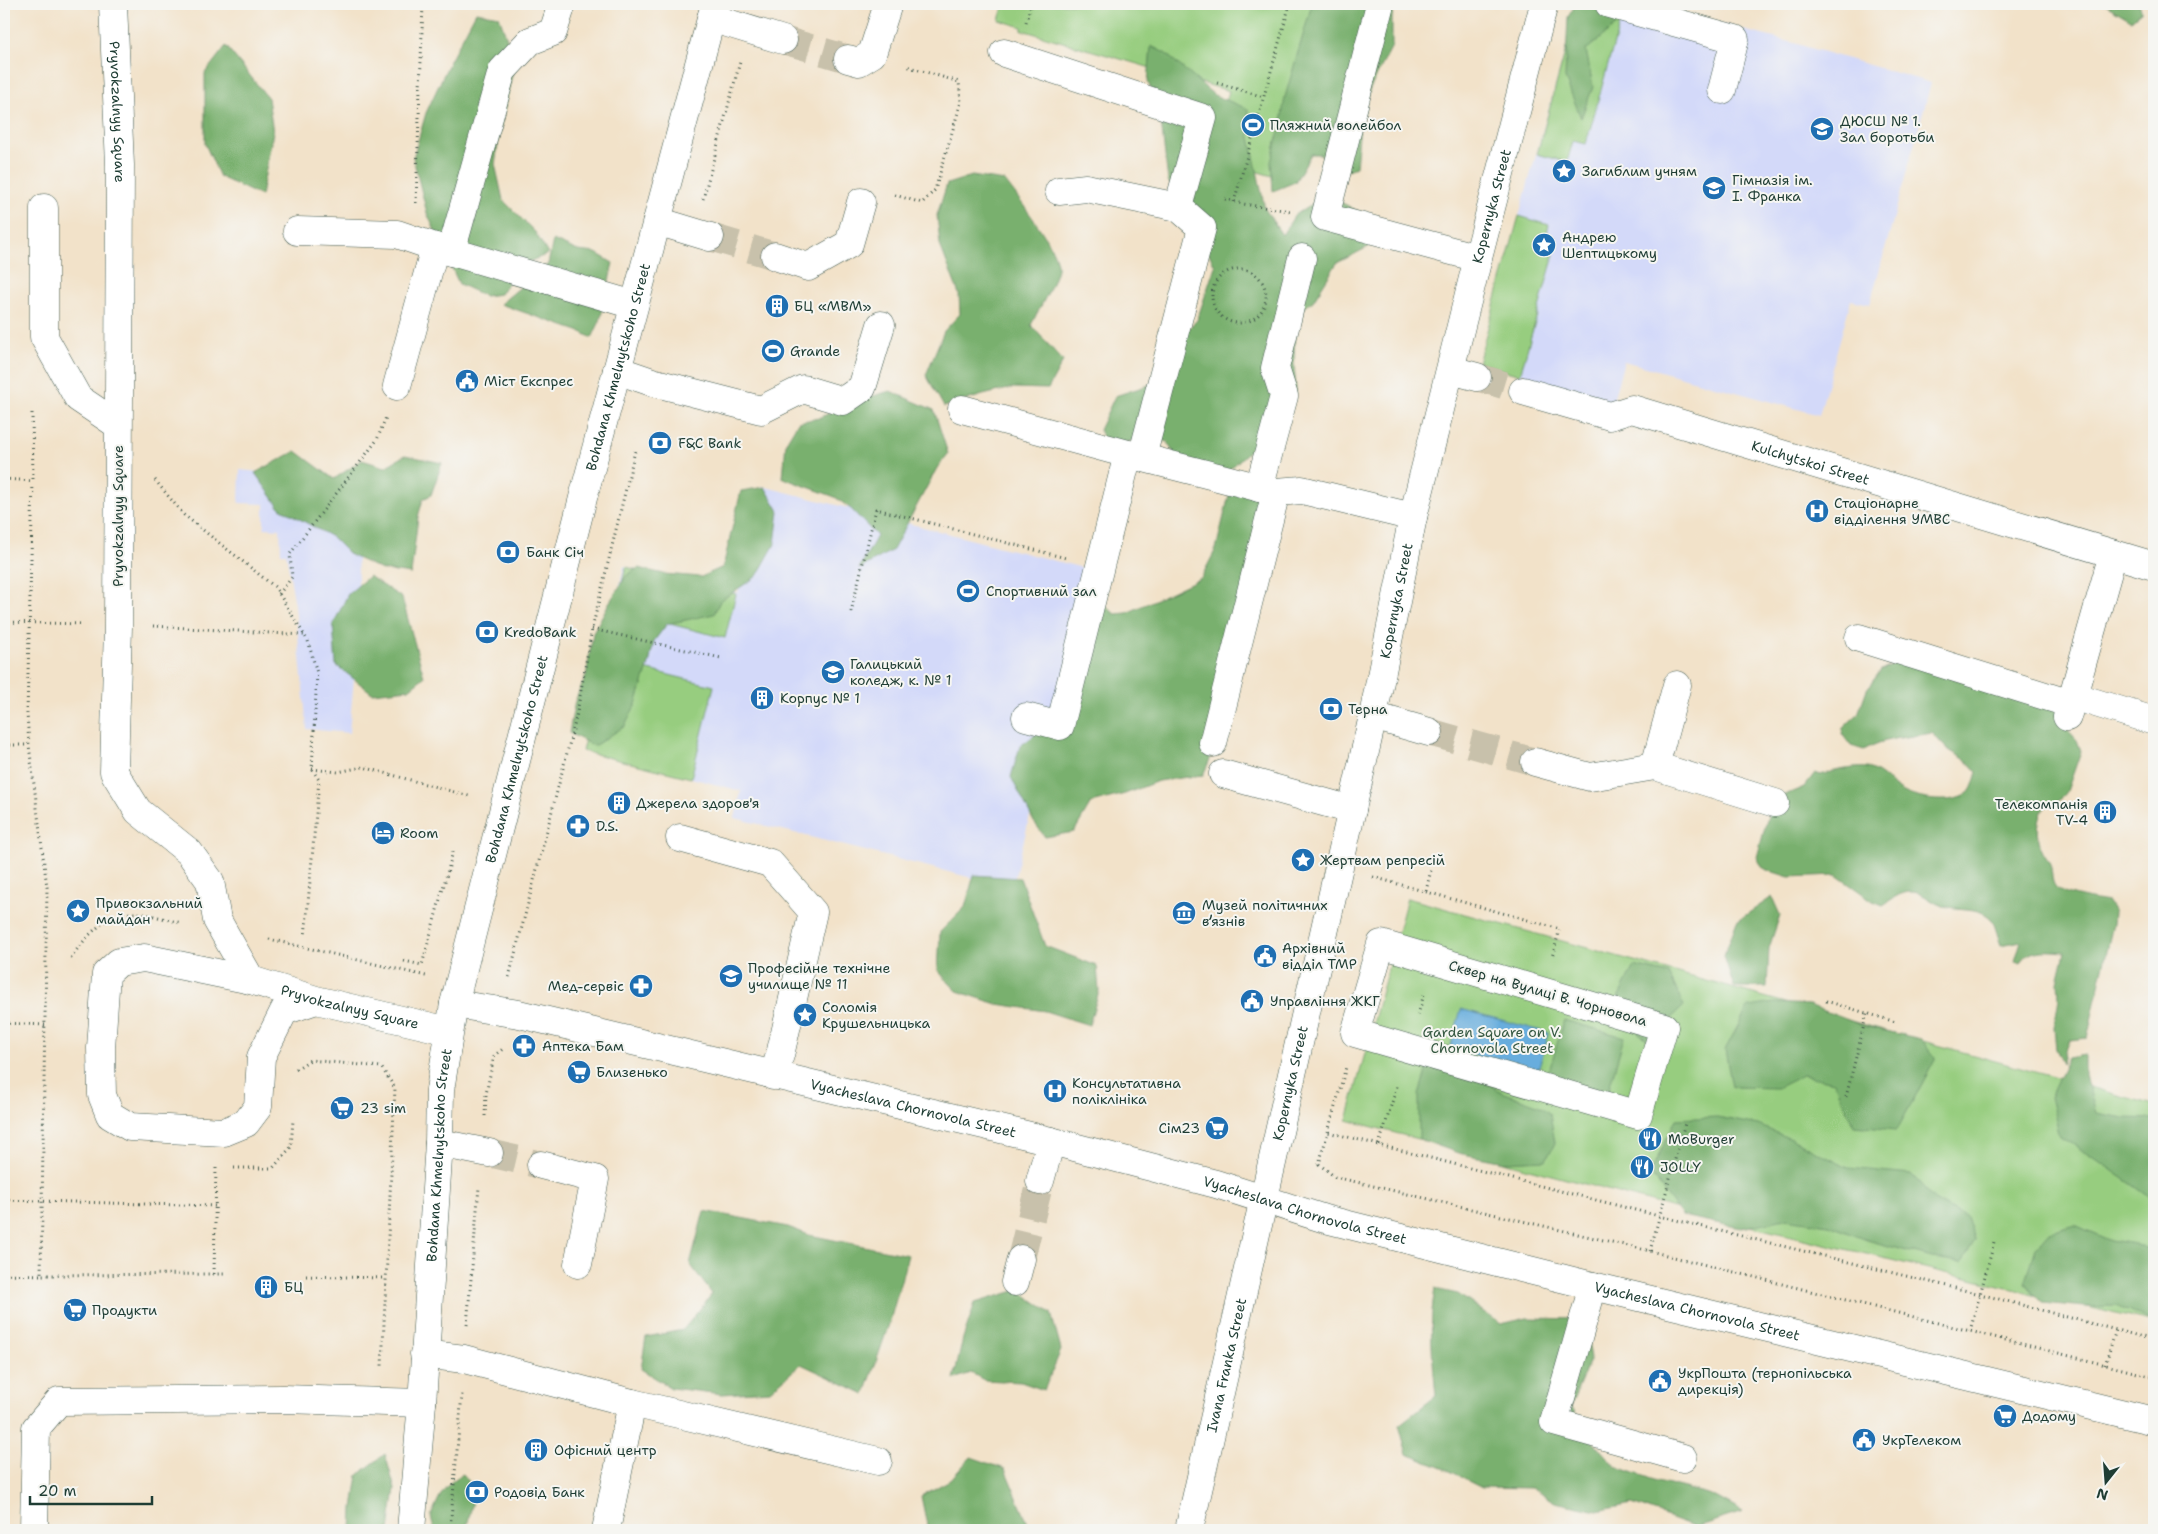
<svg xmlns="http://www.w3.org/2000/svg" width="2158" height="1534" font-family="'Shantell Sans',sans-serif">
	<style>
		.built { fill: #d3d9f9 }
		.green { fill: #97cd7f; stroke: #5b855a }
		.forest { fill: #79b06e; stroke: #4c7651 }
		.water { fill: #67addd; stroke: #437588 }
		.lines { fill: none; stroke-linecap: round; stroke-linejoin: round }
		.minor-tunnel { stroke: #c8c1ab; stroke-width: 28; stroke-dasharray: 28 14; stroke-linecap: butt }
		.minor-casing { stroke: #3f564a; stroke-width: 29 }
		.major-casing { stroke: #3f564a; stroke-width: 29 }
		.path { stroke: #3f564a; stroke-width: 3; stroke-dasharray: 1 4; stroke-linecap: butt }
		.minor { stroke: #fff; stroke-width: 28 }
		.major { stroke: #fff; stroke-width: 28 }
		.labels { text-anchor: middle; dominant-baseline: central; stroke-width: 4; stroke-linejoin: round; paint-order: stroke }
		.street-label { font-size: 14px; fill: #1f3d34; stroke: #f6f6f2 }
		.poi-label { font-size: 14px; fill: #1f3d34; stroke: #f6f6f2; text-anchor: start }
		.park-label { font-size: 14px; fill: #375a43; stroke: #f6f6f2 }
	</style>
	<rect width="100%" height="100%" fill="#f6f6f2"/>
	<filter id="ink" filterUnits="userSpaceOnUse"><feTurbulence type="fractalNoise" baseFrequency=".02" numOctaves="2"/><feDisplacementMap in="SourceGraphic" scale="10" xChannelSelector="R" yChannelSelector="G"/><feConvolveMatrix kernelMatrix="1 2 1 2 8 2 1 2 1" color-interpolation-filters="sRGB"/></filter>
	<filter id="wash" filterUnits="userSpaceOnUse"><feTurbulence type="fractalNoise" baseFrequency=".0096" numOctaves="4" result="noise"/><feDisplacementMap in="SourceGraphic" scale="20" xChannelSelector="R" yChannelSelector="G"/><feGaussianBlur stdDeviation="1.12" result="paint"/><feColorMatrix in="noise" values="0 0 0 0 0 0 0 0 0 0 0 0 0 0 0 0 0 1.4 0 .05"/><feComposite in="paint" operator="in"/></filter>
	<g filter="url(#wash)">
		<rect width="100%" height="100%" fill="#f2e2c9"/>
		<path class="built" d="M1578,4H1640L1790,42L1931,83L1870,304L1851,300L1819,415L1624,361L1611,408L1518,382L1520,375L1478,363Z
			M240,470L269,473L357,538L359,623L349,733L307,729L295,605L286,553H281L280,529L264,528V504L239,503Z
			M762,486L1091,570L1012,888L735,818L741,791L583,750L624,566L738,593Z"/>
		<path class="green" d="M1004,4H1318L1272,176L1211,158L1229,91L1022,30V27L999,20Z
			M1578,5L1621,18L1586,144L1573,141L1567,162L1537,154Z
			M1519,216L1549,225L1542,252L1554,255L1520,375L1478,363Z
			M626,567L736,594L725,638L615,610Z
			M604,659L714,686L691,778L582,751Z
			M1407,898L2154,1105V1323L1670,1207L1347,1120Z"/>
		<path class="forest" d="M1312,4H1395L1392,17V46L1370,89L1360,125L1356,167L1333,176L1321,154H1311L1295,182L1273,191L1271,162L1281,123L1285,97Z
			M1576,4H1642L1586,50L1593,87L1581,118L1565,78L1568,17Z
			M2104,4H2139L2142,11L2131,20Z
			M476,12L499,16L515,61L501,125L495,164L503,200L535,232L548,254L521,265L500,294L485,296L459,284L427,213L413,158L426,113L450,61Z
			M226,46L268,98L273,132L261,196L220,177L205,144V73Z
			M1151,46L1165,53L1214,95L1248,109L1250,137L1265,209L1282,235L1295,215L1327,195L1373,219L1374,244L1337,263L1313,301L1295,315L1294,364L1296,390L1273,428L1228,471L1186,480L1168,442L1146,437L1108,447L1099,430L1115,396L1152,384L1176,341L1197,320L1215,266L1183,200L1168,181L1160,113L1148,82Z
			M972,176L1005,181C1017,197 1061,251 1057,269C1052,288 1040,307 1031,325L1063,361L1048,389L1012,388L983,395L944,407L926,375L944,331L960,314L959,294L940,245L937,215L947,184Z
			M553,240L578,251L596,253L613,263L600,321L592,338L581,332L500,304L548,264Z
			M890,391L934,410L948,454L937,468L893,550L859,569L877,536L851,509L835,497L783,478L786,442L798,422L819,418L853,402Z
			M296,451L334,479L362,460L385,467L405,455L442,463L431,495L423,499L418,517L411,574L382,570L350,555L332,537L280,508L255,473Z
			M765,487L779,511L775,544L757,576L720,601L714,614L667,624L654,641L649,664L636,704L625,726L594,746L569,733L575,701L586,676L593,633L609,603L627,575L638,568L664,574L701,577L723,567L741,491Z
			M1256,488L1273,516L1275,555L1269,595L1234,629L1216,746L1203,775L1158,781L1125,794L1091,803L1074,832L1045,837L1034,822L1011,777L1020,746L1054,721L1093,595L1115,614L1127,613L1201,578L1216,549L1229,495Z
			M369,576L402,598L424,677L409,689L372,693L336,665L333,625L348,594Z
			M1897,662L2059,708L2064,726L2077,740L2081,751L2066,794C2060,803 2046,802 2042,812C2037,822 2037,840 2042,850C2044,855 2048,859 2050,864C2053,872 2050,884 2058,889C2072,897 2092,899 2108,902L2114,912L2113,924L2087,1038L2070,1040L2065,1051L2063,1064L2056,1049L2054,1028L2059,998L2058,982L2065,952C2051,951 2028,947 2021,963L2015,961L2021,941L2001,945C1998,938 1996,927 1992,920C1979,904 1955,912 1938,904C1929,900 1922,892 1911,892C1900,892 1891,900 1883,905L1873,901L1836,875L1789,877L1767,870L1762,867L1757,857C1763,837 1766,820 1773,800L1804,787L1815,773L1821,775C1830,771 1862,765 1870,769C1882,773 1891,785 1902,791C1917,800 1954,805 1968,793C1973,789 1975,778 1977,772L1966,760L1947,749L1932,733C1911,737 1882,738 1864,750L1851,746L1842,734L1843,728L1858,714L1867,689L1881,670Z
			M974,875L1020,878L1045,946L1097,966L1099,991L1089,1025L1045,1011L997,1004L957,991L938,971L940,932L965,907Z
			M1772,897L1780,915L1769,948L1767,987H1734L1724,956L1737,921Z
			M1634,966L1669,974L1684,1006L1648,1040L1611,1012Z
			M1775,1003L1809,1005L1864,1026L1921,1039L1936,1058L1897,1130L1854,1126L1834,1082L1803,1075L1777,1088L1732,1087L1725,1050L1748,1007Z
			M1564,1020L1624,1037L1607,1095L1547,1078Z
			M2085,1055V1075L2096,1113L2125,1118L2154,1119V1200L2090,1155L2060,1137L2050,1097L2068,1058Z
			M1428,1065L1473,1076L1504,1093L1540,1106L1550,1114L1555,1143L1546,1160L1504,1162L1458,1153L1419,1139V1094Z
			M1717,1117L1758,1125L1800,1143L1848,1168L1911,1174L1938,1203L1967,1217L1975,1240L1962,1262L1932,1258L1867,1240L1829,1225L1785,1219L1741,1228L1682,1216L1650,1173L1676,1119Z
			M704,1211L788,1227L809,1235L908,1255L890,1321L865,1394L801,1364L770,1391L722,1394L671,1388L641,1369L646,1337L683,1330L712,1294L690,1264Z
			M2075,1225L2111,1241L2154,1248V1323L2117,1306L2085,1307L2043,1303L2025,1283L2036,1248L2050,1232Z
			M1435,1289L1458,1294L1501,1324L1527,1318L1584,1319L1591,1358L1571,1405L1587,1435L1615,1466L1657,1481L1712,1495L1743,1512L1696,1527L1632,1504L1597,1511L1555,1502L1531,1488L1482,1487L1448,1470L1407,1454L1399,1425L1436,1396C1433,1360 1428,1324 1435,1289Z
			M1018,1290L1051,1313L1061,1350L1044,1390L1021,1382L984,1380L971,1373L954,1379L963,1338L975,1303Z
			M385,1454L395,1489L389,1530H352L353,1508L358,1475Z
			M971,1457L1005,1469L1029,1526L1033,1530H928L921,1496L950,1480Z
			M463,1474L475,1493L466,1530H434L431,1516C440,1496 443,1485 463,1474Z"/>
		<path class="water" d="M1461,1009L1549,1033L1537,1073L1450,1049Z"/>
	</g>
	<g filter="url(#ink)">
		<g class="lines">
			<path class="minor-tunnel" d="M783,40L848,59
				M710,237L775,256
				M1477,377L1523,391
				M1429,732L1535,762
				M489,1153L541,1165
				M1021,1259L1040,1181"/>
			<g class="minor-casing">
				<g id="minor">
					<path id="s1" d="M113,4L120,165L118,626L114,772L138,811L189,852L210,881L217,920L251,980"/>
					<path d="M1380,4L1325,217L1478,258"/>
					<path d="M1609,4L1735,39L1722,90"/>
					<path d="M711,18L783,40"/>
					<path d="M1004,53L1203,118L1178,207L1202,228L1142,457"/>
					<path d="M848,59L859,62L872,54L888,4"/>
					<path d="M1059,191L1086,188L1178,207"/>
					<path d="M44,208V337L78,398L118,425"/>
					<path d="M657,221L710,237"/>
					<path d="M297,231L397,234L435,247"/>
					<path d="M451,252L502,71L530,41L553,32L562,4"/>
					<path d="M775,256L808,267L849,244L861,202"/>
					<path d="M617,370L652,382L761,410L803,389L843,401L862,388L881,325"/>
					<path d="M1451,370L1477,377"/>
					<path d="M397,386L435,247L634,305"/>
					<path id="s2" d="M1523,391L1610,416L1632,409L2154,566"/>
					<path d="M962,409L1128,454"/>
					<path d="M1259,488L1284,396L1275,368L1302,258"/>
					<path d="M1859,638L2071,704"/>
					<path d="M2073,696L2154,721"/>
					<path d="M1373,716L1429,732"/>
					<path d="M1026,717L1060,726L1128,454L1276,492L1302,490L1413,517"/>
					<path d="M2067,717L2113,554"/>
					<path d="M1213,743L1276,492"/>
					<path d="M1535,762L1590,777L1655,766L1677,685"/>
					<path d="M1655,766L1775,803"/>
					<path d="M1223,774L1352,810"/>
					<path d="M680,838L770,863L813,912L780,1055L773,1076"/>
					<path d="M1381,944L1664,1027L1638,1115L1355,1033Z"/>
					<path id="s3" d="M316,1000L284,1011L261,1057L258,1107L246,1123L224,1132L130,1127L110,1115L102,1095L101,1048L106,974L119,962L144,958L251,980L316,1000L449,1031"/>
					<path id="s4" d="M454,1004L519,1014L1051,1141L1216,1184L1325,1219L1593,1286L2154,1421"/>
					<path d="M439,1143L489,1153"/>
					<path d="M541,1165L595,1179L578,1264"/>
					<path d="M1040,1181L1051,1141"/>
					<path d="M1015,1282L1021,1259"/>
					<path d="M1593,1286L1554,1422L1683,1458"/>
					<path d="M424,1354L464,1359L632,1403L606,1530"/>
					<path d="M632,1403L878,1461"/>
					<path d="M34,1530L36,1428L59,1401L283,1399L422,1403"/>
					<path id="s5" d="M1189,1530L1373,716L1413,517L1478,258L1544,4"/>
				</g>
			</g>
			<g class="major-casing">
				<g id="major">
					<path id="s6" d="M411,1530L422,1403L439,1143L440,1090L454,1004L584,494L715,4"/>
				</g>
			</g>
			<path class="path" d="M1026,22L1031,4
				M1217,83L1264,97
				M895,195L922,203L935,190L961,102L959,82L906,66
				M703,199L740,62
				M1225,199L1243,204L1290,211
				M1234,202L1290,4
				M416,203L423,4
				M1212 296a27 27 0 1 1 54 0a27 27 0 1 1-54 0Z
				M32,413L33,481L27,713L29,745L47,887L41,1275L225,1274
				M4,479L33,481
				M155,480L184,515L275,587L308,641L317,673L312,769L319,780L305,937
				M279,594L292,577L290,554L377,440L386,417
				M851,612L876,509L1066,558
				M4,622L84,624
				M153,626L304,635
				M592,629L721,658
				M4,745H29
				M312,769L338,772L363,767L469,796
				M1373,877L1560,929L1552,957
				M1426,891L1431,870
				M269,939L426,976
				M71,958C86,936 107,912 136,913C151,914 167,920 182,923
				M404,961L422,965L454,848
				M509,977L576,718L592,629L635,451
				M1826,1001L1896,1022
				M1418,1015L1424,994
				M4,1023L45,1025
				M296,1069L310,1060L381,1067L395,1088L382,1366
				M1846,1097L1867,1013
				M485,1116L486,1094L494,1056L504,1048
				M1328,1132L1346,1067
				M1379,1145L1398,1083
				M234,1168H273L291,1147L293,1120
				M4,1200L215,1206
				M1650,1251L1685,1123
				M4,1274L41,1275
				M214,1274L216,1168
				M306,1276L385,1278
				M467,1325L479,1187
				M1970,1331L1994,1243
				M2154,1340L1980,1294L1659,1216L1328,1132L1319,1164L1335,1177L1650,1251L2154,1377
				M2105,1365L2116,1330
				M450,1530L462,1394"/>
			<use href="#minor" class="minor"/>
			<use href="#major" class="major"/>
		</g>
	</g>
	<defs>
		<g id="stadium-disc" transform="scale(1.25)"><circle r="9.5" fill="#1f6fb2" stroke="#f6f6f2"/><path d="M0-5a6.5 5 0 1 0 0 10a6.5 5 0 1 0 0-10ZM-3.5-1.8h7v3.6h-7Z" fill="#fff"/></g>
		<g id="school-disc" transform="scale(1.25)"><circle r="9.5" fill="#1f6fb2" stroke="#f6f6f2"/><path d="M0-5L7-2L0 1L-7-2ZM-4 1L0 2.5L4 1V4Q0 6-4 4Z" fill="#fff"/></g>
		<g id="sight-disc" transform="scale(1.25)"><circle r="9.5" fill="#1f6fb2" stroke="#f6f6f2"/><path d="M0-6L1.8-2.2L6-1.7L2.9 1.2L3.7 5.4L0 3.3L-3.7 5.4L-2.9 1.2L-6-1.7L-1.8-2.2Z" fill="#fff"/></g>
		<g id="building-disc" transform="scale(1.25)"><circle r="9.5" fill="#1f6fb2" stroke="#f6f6f2"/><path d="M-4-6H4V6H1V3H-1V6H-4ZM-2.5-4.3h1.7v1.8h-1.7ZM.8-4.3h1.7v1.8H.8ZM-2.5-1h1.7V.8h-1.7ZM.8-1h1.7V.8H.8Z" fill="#fff"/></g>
		<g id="civic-disc" transform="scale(1.25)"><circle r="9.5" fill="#1f6fb2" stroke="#f6f6f2"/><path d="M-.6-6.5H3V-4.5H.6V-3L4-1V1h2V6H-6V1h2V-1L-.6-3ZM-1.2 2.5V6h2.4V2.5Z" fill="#fff"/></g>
		<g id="bank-disc" transform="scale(1.25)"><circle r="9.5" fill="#1f6fb2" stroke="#f6f6f2"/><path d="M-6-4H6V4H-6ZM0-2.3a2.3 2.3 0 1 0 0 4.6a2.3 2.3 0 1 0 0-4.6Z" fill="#fff"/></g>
		<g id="hospital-disc" transform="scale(1.25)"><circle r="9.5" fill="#1f6fb2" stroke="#f6f6f2"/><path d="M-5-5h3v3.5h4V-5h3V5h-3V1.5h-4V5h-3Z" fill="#fff"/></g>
		<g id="university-disc" transform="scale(1.25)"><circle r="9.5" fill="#1f6fb2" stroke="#f6f6f2"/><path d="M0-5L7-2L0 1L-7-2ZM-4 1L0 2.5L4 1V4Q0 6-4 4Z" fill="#fff"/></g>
		<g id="pharmacy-disc" transform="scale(1.25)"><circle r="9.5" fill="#1f6fb2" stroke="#f6f6f2"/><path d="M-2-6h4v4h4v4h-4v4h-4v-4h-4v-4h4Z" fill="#fff"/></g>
		<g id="hotel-disc" transform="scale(1.25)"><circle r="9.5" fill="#1f6fb2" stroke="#f6f6f2"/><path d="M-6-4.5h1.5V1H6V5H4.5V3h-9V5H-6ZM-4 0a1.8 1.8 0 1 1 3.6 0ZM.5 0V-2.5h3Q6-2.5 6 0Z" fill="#fff"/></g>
		<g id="museum-disc" transform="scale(1.25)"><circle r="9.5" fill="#1f6fb2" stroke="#f6f6f2"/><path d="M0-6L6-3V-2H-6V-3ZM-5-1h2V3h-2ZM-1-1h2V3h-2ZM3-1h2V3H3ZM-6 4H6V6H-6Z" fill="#fff"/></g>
		<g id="supermarket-disc" transform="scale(1.25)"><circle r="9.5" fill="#1f6fb2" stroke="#f6f6f2"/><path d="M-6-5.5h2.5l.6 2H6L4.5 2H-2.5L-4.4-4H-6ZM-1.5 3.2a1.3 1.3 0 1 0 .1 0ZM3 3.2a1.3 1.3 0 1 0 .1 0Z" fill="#fff"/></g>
		<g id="restaurant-disc" transform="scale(1.25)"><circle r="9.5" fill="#1f6fb2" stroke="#f6f6f2"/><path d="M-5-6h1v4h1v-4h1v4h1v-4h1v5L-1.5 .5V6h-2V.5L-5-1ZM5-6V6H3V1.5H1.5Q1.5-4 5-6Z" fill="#fff"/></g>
	</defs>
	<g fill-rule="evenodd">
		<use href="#stadium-disc" x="1253" y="125"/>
		<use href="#school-disc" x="1822" y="129"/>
		<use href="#sight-disc" x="1564" y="171"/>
		<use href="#school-disc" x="1714" y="188"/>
		<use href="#sight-disc" x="1544" y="245"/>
		<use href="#building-disc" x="777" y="306"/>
		<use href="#stadium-disc" x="773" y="351"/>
		<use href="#civic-disc" x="467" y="381"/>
		<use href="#bank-disc" x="660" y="443"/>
		<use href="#hospital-disc" x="1817" y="511"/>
		<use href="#bank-disc" x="508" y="552"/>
		<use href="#stadium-disc" x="968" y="591"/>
		<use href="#bank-disc" x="487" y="632"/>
		<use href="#university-disc" x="833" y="672"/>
		<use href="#building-disc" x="762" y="698"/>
		<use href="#bank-disc" x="1331" y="709"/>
		<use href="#building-disc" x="619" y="803"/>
		<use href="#building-disc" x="2105" y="812"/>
		<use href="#pharmacy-disc" x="578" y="826"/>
		<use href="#hotel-disc" x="383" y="833"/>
		<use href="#sight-disc" x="1303" y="860"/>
		<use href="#sight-disc" x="78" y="911"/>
		<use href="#museum-disc" x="1184" y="913"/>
		<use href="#civic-disc" x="1265" y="956"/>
		<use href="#university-disc" x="731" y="976"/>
		<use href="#pharmacy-disc" x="641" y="986"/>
		<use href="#civic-disc" x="1252" y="1001"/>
		<use href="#sight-disc" x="805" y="1015"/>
		<use href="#pharmacy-disc" x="524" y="1046"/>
		<use href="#supermarket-disc" x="579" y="1072"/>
		<use href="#hospital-disc" x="1055" y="1091"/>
		<use href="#supermarket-disc" x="342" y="1108"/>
		<use href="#supermarket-disc" x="1217" y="1128"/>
		<use href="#restaurant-disc" x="1650" y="1139"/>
		<use href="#restaurant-disc" x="1642" y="1167"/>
		<use href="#building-disc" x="266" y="1287"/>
		<use href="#supermarket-disc" x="75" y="1310"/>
		<use href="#civic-disc" x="1660" y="1381"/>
		<use href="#supermarket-disc" x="2005" y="1416"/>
		<use href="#civic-disc" x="1864" y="1440"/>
		<use href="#building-disc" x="536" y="1450"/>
		<use href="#bank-disc" x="477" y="1492"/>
	</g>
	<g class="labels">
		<g class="street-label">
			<text stroke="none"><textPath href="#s1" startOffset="108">Pryvokzalnyy Square</textPath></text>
			<text stroke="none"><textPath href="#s5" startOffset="1358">Kopernyka Street</textPath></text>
			<text stroke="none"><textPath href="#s6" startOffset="1186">Bohdana Khmelnytskoho Street</textPath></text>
			<text stroke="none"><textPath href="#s2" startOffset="300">Kulchytskoi Street</textPath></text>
			<text transform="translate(118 516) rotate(-90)">Pryvokzalnyy Square</text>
			<text stroke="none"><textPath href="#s5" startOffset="952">Kopernyka Street</textPath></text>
			<text stroke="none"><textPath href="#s6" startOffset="781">Bohdana Khmelnytskoho Street</textPath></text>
			<text transform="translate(1548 993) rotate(16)">Сквер на Вулиці В. Чорновола</text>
			<text stroke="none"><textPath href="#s3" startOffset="694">Pryvokzalnyy Square</textPath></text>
			<text stroke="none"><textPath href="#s5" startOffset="458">Kopernyka Street</textPath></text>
			<text stroke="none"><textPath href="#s4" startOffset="471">Vyacheslava Chornovola Street</textPath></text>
			<text stroke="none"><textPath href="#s6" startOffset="376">Bohdana Khmelnytskoho Street</textPath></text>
			<text stroke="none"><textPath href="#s4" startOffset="876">Vyacheslava Chornovola Street</textPath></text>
			<text stroke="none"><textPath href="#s4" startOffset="1281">Vyacheslava Chornovola Street</textPath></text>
			<text stroke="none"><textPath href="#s5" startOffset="169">Ivana Franka Street</textPath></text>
		</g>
		<g class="poi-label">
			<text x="1840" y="121">ДЮСШ № 1.<tspan x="1840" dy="16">Зал боротьби</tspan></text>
			<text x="1270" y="125">Пляжний волейбол</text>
			<text x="1582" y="171">Загиблим учням</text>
			<text x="1732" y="180">Гімназія ім.<tspan x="1732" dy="16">І. Франка</tspan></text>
			<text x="1562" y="237">Андрею<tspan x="1562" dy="16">Шептицькому</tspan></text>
			<text x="794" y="306">БЦ «МВМ»</text>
			<text x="790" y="351">Grande</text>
			<text x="484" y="381">Міст Експрес</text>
			<text x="678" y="443">F&amp;C Bank</text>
			<text x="1834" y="503">Стаціонарне<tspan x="1834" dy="16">відділення УМВС</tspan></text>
			<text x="526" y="552">Банк Січ</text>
			<text x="986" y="591">Спортивний зал</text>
			<text x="504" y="632">KredoBank</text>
			<text x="850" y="664">Галицький<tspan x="850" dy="16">коледж, к. № 1</tspan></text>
			<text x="780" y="698">Корпус № 1</text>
			<text x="1348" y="709">Терна</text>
			<text x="636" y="803">Джерела здоров'я</text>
			<text x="2088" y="804" text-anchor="end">Телекомпанія<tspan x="2088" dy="16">TV-4</tspan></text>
			<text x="596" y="826">D.S.</text>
			<text x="400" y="833">Room</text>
			<text x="1320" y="860">Жертвам репресій</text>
			<text x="96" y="903">Привокзальний<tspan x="96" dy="16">майдан</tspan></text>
			<text x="1202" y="905">Музей політичних<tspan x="1202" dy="16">в’язнів</tspan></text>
			<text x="1282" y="948">Архівний<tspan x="1282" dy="16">відділ ТМР</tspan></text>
			<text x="748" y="968">Професійне технічне<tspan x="748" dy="16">училище № 11</tspan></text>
			<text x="624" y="986" text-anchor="end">Мед-сервіс</text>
			<text x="1270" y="1001">Управління ЖКГ</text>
			<text x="822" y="1007">Соломія<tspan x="822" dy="16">Крушельницька</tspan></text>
			<text x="542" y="1046">Аптека Бам</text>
			<text x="596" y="1072">Близенько</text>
			<text x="1072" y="1083">Консультативна<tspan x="1072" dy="16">поліклініка</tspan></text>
			<text x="360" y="1108">23 sim</text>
			<text x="1200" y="1128" text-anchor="end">Сім23</text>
			<text x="1668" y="1139">MoBurger</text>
			<text x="1660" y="1167">JOLLY</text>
			<text x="284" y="1287">БЦ</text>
			<text x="92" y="1310">Продукти</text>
			<text x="1678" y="1373">УкрПошта (тернопільська<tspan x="1678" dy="16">дирекція)</tspan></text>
			<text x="2022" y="1416">Додому</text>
			<text x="1882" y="1440">УкрТелеком</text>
			<text x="554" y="1450">Офісний центр</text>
			<text x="494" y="1492">Родовід Банк</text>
		</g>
		<g class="park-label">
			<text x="1492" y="1032">Garden Square on V.<tspan x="1492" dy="16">Chornovola Street</tspan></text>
		</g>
	</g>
	<rect width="2158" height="1534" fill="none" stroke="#f6f6f2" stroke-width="20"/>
	<g transform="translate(2106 1482) rotate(197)" stroke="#f6f6f2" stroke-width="4" paint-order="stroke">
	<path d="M0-4L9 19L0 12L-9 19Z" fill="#1f3d34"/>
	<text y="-8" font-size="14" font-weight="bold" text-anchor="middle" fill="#1f3d34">N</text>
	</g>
	<path d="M30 1496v8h122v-8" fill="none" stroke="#1f3d34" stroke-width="2.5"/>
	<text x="38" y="1496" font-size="15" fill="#1f3d34" stroke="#f6f6f2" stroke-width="4" paint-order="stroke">20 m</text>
</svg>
